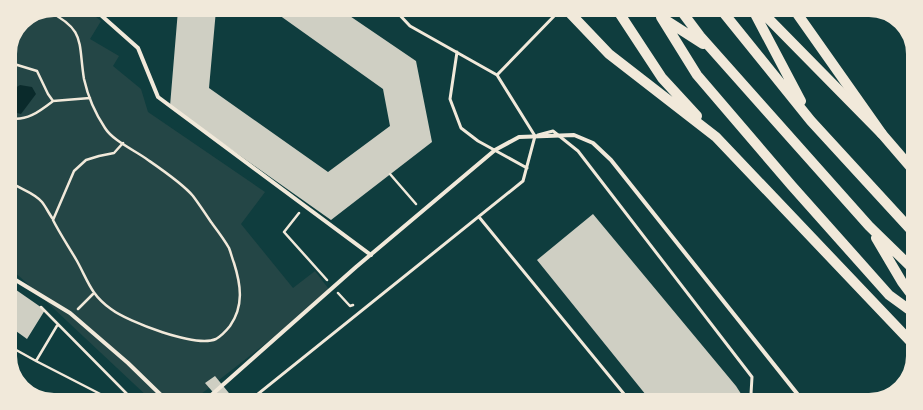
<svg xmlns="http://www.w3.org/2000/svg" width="923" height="410" font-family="Manrope,sans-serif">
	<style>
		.green { fill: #244646 }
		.water { fill: #0a2a2b }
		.building { fill: #cfcfc3 }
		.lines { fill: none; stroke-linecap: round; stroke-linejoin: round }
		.path { stroke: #f1e9da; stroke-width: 2.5 }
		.service { stroke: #f1e9da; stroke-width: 3 }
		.minor { stroke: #f1e9da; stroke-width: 4 }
		.primary { stroke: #f1e9da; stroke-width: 10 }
		.trunk { stroke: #f1e9da; stroke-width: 10 }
		.rim { fill: none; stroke: #f1e9da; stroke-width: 2 }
	</style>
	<rect width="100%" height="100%" fill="#0f3d3e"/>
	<path class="green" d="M54,9H86L101,21L90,39L119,56L113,66L141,89L148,112L265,192L241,224L293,288L315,271L331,292L196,398H149L19,276L9,269V51L22,22Z"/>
	<path class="water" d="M9,80L15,88L20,85L32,87L36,94L21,114L9,111Z"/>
	<path class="building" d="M178,10H216L209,88L328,172L390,126L383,89L272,10H341L416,61L432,142L331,220L170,106Z
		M593,214L736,386L745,400H650L537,260Z
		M9,285L45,310L27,339L9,326Z
		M215,376L233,398H218L205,383Z"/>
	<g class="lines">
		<path class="path" d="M48,11C86,30 78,42 84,79C88,97 95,113 105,128C113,141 136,151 148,160C161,169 183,184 193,196C199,204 205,213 211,222C217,230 224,239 229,248C231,253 232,258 234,263C241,285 244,306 230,326C226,331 221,336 216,339C196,348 128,322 111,309C91,295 88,281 77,261C69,247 60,234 53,220L74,171L86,160L99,156L114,153L123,143
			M9,60L14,64L37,71L48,94L53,101L90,98
			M9,118C26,122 40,111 53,101
			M390,174L416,204
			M9,181C19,189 34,192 42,202C46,207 49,214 53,219
			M299,213L284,232L327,280
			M338,293L350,306L353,305
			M41,307L131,398
			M78,309L93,294
			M9,346L36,361L58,324
			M36,361L108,398"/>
		<path class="service" d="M457,52L450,99L461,128L478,141L527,168
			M497,75L559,11
			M538,135L553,131L578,151L752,377L751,394L745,400
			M479,217L629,400
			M253,398L523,181L535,136L497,75L410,26L395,10"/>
		<path class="minor" d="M94,9L138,48L158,97L371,255
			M9,276L70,313L128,363L164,398
			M208,398L356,267L495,150L519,137L574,135L593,143L611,160L803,401"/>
		<path class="primary" d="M568,11L609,54L716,137L911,342
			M618,11L662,78L697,116
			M796,12L882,134L913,170"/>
		<path class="trunk" d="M682,12L700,36L869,226L912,268
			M723,12L811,121L912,231
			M754,12L801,101
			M762,12L882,134
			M661,17L697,75L792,186L889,295L911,311
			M664,19L703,44
			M876,238L902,282L911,294"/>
	</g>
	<path d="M0 0H923V410H0ZM54 16H869A38 38 0 0 1 907 54V356A38 38 0 0 1 869 394H54A38 38 0 0 1 16 356V54A38 38 0 0 1 54 16Z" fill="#f1e9da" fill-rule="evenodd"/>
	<path class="rim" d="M54 16H869A38 38 0 0 1 907 54V356A38 38 0 0 1 869 394H54A38 38 0 0 1 16 356V54A38 38 0 0 1 54 16Z"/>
</svg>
